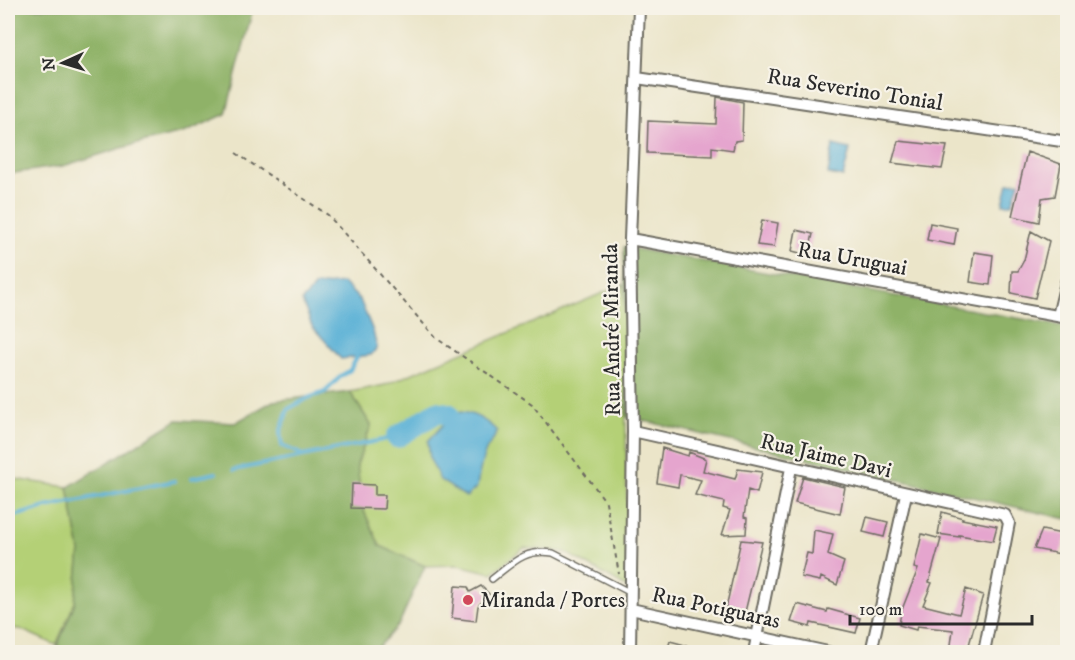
<svg xmlns="http://www.w3.org/2000/svg" width="1075" height="660" font-family="'IM FELL DW Pica',serif">
	<style>
		.green { fill: #b4d076; stroke: #707e50; stroke-width: 1.5 }
		.forest { fill: #8fb267; stroke: #5d6e49; stroke-width: 1.5 }
		.water { fill: #59b0d6; stroke: #426e80; stroke-width: 1.5 }
		.lines { fill: none; stroke-linecap: round; stroke-linejoin: round }
		.stream { stroke: #59b0d6; stroke-width: 4 }
		.river { stroke: #59b0d6; stroke-width: 22 }
		.building { fill: #e5a5ce }
		.lane-casing { stroke: #6e6c62; stroke-width: 8 }
		.street-casing { stroke: #6e6c62; stroke-width: 14 }
		.path { stroke: #6e6c62; stroke-width: 2; stroke-dasharray: 4.5 4.5; stroke-linecap: butt }
		.lane { stroke: #fff; stroke-width: 5 }
		.street { stroke: #fff; stroke-width: 10 }
		.poi-dot { fill: #d1495b; stroke: #f7f3e8; stroke-width: 2 }
		.labels { text-anchor: middle; dominant-baseline: central; stroke-width: 4.5; stroke-linejoin: round; paint-order: stroke }
		.street-label { font-size: 22px; fill: #2b2b2b; stroke: #f7f3e8 }
		.poi-label { font-size: 22px; fill: #2b2b2b; stroke: #f7f3e8; text-anchor: start }
	</style>
	<rect width="100%" height="100%" fill="#f7f3e8"/>
	<filter id="ink" filterUnits="userSpaceOnUse"><feTurbulence type="fractalNoise" baseFrequency=".0167" numOctaves="2"/><feDisplacementMap in="SourceGraphic" scale="12" xChannelSelector="R" yChannelSelector="G"/><feConvolveMatrix kernelMatrix="1 2 1 2 8 2 1 2 1" color-interpolation-filters="sRGB"/></filter>
	<filter id="wash" filterUnits="userSpaceOnUse"><feTurbulence type="fractalNoise" baseFrequency=".008" numOctaves="4" result="noise"/><feDisplacementMap in="SourceGraphic" scale="24" xChannelSelector="R" yChannelSelector="G"/><feGaussianBlur stdDeviation="1.35" result="paint"/><feColorMatrix in="noise" values="0 0 0 0 0 0 0 0 0 0 0 0 0 0 0 0 0 1.4 0 .05"/><feComposite in="paint" operator="in"/></filter>
	<g filter="url(#wash)">
		<rect width="100%" height="100%" fill="#ebe5c9"/>
		<path class="green" d="M624,284L628,588L565,552L524,548L492,573L458,565L425,566L380,546L363,509L356,465L371,425L350,392L385,385Z
			M8,478L68,487L80,551L75,602L56,645L20,629L8,628Z"/>
		<path class="forest" d="M8,8H253L226,114L186,132L125,147L63,166L8,174Z
			M624,247L1067,327V519L627,417Z
			M350,392L371,425L357,465L363,509L380,546L425,566L399,624L374,652H55L75,602L80,551L68,487L177,420L235,423L273,401Z"/>
		<path class="water" d="M833,145L850,149L843,177L828,174Z
			M1019,182L1012,204H1003L1008,183Z
			M343,283L360,300L373,331L377,348L371,355L341,359L312,326L302,301L315,286Z
			M460,412C475,413 487,421 497,431C495,438 491,442 487,448C481,460 479,474 477,487L466,497L440,480L430,459L428,441L450,417L448,414Z"/>
		<g class="lines">
			<path class="stream" d="M304,455L282,446L280,433L288,409L308,398L325,392L341,376L350,370L357,357
				M234,470L397,437
				M192,478L216,473
				M8,518L46,507L174,481"/>
			<path class="river" d="M397,437L437,412L448,414"/>
		</g>
		<g id="blocks">
			<path class="building" d="M717,97L743,102L742,140L735,141L733,150L712,147V156L647,153L648,121L716,124Z
				M898,141L947,146L942,169L892,163Z
				M1027,152L1061,164L1055,196L1042,198L1039,222L1012,216Z
				M762,220L778,223L774,247L757,245Z
				M930,223L957,228L954,245L927,240Z
				M796,230L813,234L808,255L792,251Z
				M1031,231L1049,241L1035,298L1011,293L1012,271H1018L1024,260Z
				M974,252L993,255L990,285L970,282Z
				M662,448L688,456L689,452L706,459L703,471L735,479L738,469L762,472L757,493L748,490L744,517L747,518L746,534L722,535L730,510L723,508L724,502L695,495L701,480L680,475L678,487L657,483Z
				M803,477L845,487L840,514L795,503Z
				M352,484L375,485V495H385L384,509L351,508Z
				M942,512L963,518L962,519L997,526L993,541L959,535V537L938,534Z
				M867,517L888,522L884,537L863,532Z
				M814,530L833,534L828,555L844,562L837,585L821,577L820,581L801,577L807,553L812,554Z
				M1042,530L1067,535L1060,554L1034,549Z
				M922,534L941,539L929,582L932,583L923,605L959,614L966,589L983,595L967,652H950L953,630L917,626L916,630L899,625L901,612L918,569L914,568Z
				M741,540L762,542L745,612L726,608Z
				M455,586L468,587L470,592L481,586L489,594L478,606L476,621L452,618Z
				M797,604L827,612L828,609L860,618L856,633L811,623L810,627L791,622Z
				M670,641L700,649L699,652H667Z"/>
		</g>
	</g>
	<g filter="url(#ink)">
		<use href="#blocks" fill-opacity="0" stroke="#6e6c62" stroke-width="1.5"/>
		<g class="lines">
			<g class="lane-casing">
				<path id="lane" d="M492,579C514,562 524,549 553,553L631,593"/>
			</g>
			<g class="street-casing">
				<path id="street" d="M637,78L1068,142
					M630,239L1068,318
					M1058,316L1068,274
					M633,431L1005,515L1009,523L984,652
					M631,609L828,652
					M630,652L633,431L630,239L639,8
					M754,652L791,468
					M871,652L906,494"/>
			</g>
			<path class="path" d="M236,153L328,215L436,338L532,404L606,502L619,574"/>
			<use href="#lane" class="lane"/>
			<use href="#street" class="street"/>
		</g>
	</g>
	<circle class="poi-dot" cx="468" cy="600" r="6"/>
	<g class="labels">
		<g class="street-label">
			<text transform="translate(855 90) rotate(9)">Rua Severino Tonial</text>
			<text transform="translate(852 259) rotate(10)">Rua Uruguai</text>
			<text transform="translate(612 330) rotate(-91)">Rua André Miranda</text>
			<text transform="translate(826 456) rotate(13)">Rua Jaime Davi</text>
			<text transform="translate(716 608) rotate(12)">Rua Potiguaras</text>
		</g>
		<g class="poi-label">
			<text x="480" y="600">Miranda / Portes</text>
		</g>
	</g>
	<rect width="1075" height="660" fill="none" stroke="#f7f3e8" stroke-width="30"/>
	<g transform="translate(63 63) rotate(266)" stroke="#f7f3e8" stroke-width="4.5" paint-order="stroke">
	<path d="M0-4.5L10 22L0 15L-10 22Z" fill="#2b2b2b"/>
	<text y="-9" font-size="16" font-weight="bold" text-anchor="middle" fill="#2b2b2b">N</text>
	</g>
	<path d="M850 615v9h182v-9" fill="none" stroke="#2b2b2b" stroke-width="3"/>
	<text x="859" y="615" font-size="18" fill="#2b2b2b" stroke="#f7f3e8" stroke-width="4.5" paint-order="stroke">100 m</text>
</svg>
